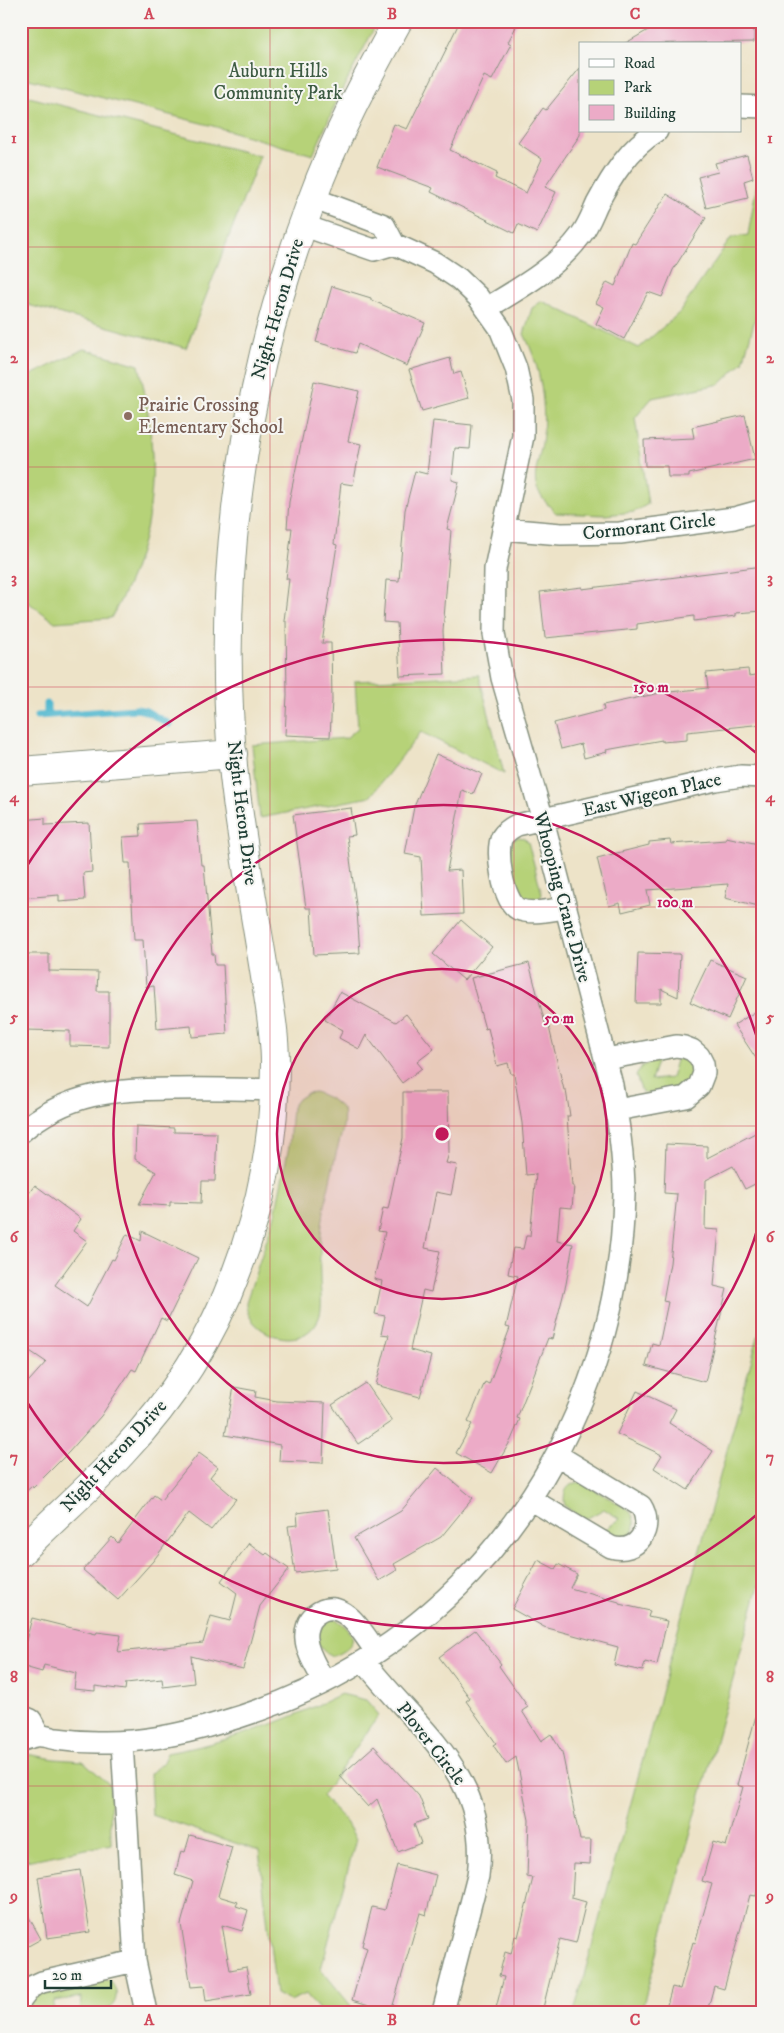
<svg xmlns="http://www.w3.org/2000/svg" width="784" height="2033" font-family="'IM FELL DW Pica',serif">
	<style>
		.green { fill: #b6d278; stroke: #6a8856 }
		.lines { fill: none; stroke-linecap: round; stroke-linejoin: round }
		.stream { stroke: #51b8cf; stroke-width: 7 }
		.building { fill: #ecabc7 }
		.street-casing { stroke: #86907e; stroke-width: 24 }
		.secondary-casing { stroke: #86907e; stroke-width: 30 }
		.street { stroke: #fff; stroke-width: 21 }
		.secondary { stroke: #fff; stroke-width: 28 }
		.grid { fill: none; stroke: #d1495b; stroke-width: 1; stroke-opacity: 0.55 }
		.ring { fill: none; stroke: #c2185b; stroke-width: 2.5 }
		.education-dot { fill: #8d6e63; stroke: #f6f6f2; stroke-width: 2 }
		.labels { text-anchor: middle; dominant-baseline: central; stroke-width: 4; stroke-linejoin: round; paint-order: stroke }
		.park-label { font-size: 19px; fill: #3d5b42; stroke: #f6f6f2 }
		.street-label { font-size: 19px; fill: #1f3d34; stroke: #f6f6f2 }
		.education-label { font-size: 19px; fill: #785e54; stroke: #f6f6f2; text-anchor: start }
		.centre { fill: #c2185b; stroke: #f6f6f2; stroke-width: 2.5 }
		.ring-label { font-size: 15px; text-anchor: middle; font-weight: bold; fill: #c2185b; stroke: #f6f6f2; stroke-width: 4; stroke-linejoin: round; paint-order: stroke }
		.neatline { fill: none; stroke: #d1495b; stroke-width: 2 }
		.grid-label { font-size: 16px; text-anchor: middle; font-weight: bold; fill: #d1495b }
	</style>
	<rect width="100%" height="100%" fill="#f6f6f2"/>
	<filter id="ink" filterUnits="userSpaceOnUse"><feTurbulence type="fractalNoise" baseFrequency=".02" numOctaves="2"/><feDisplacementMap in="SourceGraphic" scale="10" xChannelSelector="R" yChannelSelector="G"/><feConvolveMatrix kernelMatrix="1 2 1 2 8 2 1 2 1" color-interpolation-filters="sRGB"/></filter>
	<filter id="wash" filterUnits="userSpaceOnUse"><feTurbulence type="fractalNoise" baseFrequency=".0096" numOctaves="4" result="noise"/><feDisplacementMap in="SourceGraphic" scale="20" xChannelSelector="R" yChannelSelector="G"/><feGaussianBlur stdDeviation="1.12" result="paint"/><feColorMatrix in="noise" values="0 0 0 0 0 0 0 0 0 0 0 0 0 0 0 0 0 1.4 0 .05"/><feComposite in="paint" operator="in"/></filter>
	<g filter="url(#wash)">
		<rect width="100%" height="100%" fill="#ede3c8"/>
		<path class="green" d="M21,21H378L340,94L313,155L213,126L21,77Z
			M21,95L260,156L186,348L21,303Z
			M763,148V291L743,362L720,384L652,398L635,418L648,504L634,512L605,515L556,513C550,507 541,498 537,489C532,474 540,458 542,443C547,407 541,367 524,334L532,308L542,301L639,348L679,313L731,238L748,235Z
			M84,349L139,365C160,460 160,531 111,618L55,622L21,597V503L26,461L21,425V380Z
			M479,675L504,774L421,732L370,797L260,818L252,745L346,738L358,728L355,681Z
			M518,837L524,838L528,842L542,894C539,900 537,902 530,902C513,901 508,854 512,840Z
			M677,1057L688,1060L694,1071C688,1092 667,1090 648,1094L642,1092L636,1076L642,1066L658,1059L651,1080L671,1078Z
			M315,1092L331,1099L343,1109C346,1127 339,1140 335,1158C330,1180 325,1202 322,1225C320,1242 319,1261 320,1278C320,1291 324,1308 318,1320C300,1355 245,1333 246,1302L275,1215L289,1146L292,1107L298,1099L307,1093Z
			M763,1318V1571L641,2012H574Z
			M581,1482L628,1509C638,1519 637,1540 618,1538C613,1538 608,1534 603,1531L620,1519L604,1509L584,1520L565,1506C562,1492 567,1483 581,1482Z
			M330,1619H336C341,1623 348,1628 351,1633C357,1645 341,1653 333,1656C314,1650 309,1626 330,1619Z
			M341,1694L366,1700L379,1715L322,1796L346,1822L356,1839L321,1969L356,2012H321L306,1994L290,2001L276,1994L259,1851L152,1815L150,1774L163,1762L167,1753C231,1741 282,1723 341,1694Z
			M21,1753L54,1759L83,1761L110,1785L111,1844L26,1861L21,1859Z
			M101,1979L111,1982C115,1987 117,1991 116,1997C114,2014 93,2012 80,2012L81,1997L54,2001L53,2012H31C30,2008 29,2004 32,2000C40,1988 85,1983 101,1979Z"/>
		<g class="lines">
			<path class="stream" d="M47,704V715
				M37,716L137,709L146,711L169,724"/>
		</g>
		<g id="blocks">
			<path class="building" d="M460,21H519L508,42L511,44L492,80L484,76L450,150L497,173L495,178L526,193L542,159L518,143L543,108L546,110L580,68V135L545,187L556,192L537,233L518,224L514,233L431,192L433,188L377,167L394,124L407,129Z
				M656,21H754V42L624,44L657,25Z
				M747,155L753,178L744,181L748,198L706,208L698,177L718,172L715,163Z
				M667,194L706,218L673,270L662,297L648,292L624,339L596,324L604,307L596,303L607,282L615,286L632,243L635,244Z
				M332,286L371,298V300L425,323L407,366L358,344L355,353L316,342Z
				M450,358L454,374L461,372L469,398L422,411L409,370Z
				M314,381L359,391L348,441L361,444L353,485L341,483L334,544L337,545L322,643H331L332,700L330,737L285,735L287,695L286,621H284L289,579H286L292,528H287L289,502Z
				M745,415L755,459L689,474V477H668L667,466H645L644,440L694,438L692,427Z
				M433,421L472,425L470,449L455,448L452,480L459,482L447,529L451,530L443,631L445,674L400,676L397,623L383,622L386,580L399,581L405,510L415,471L427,474Z
				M763,566V611L736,613V616L694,621V616L637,624V629L545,638L540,592L582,587V589Z
				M748,669L749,676L763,674V724L687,732V740L662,742V740L606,750L607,752L584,758L581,744L561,749L554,723L604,710L603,705L660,693L708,688L706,673Z
				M436,754L482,774L473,794L462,790L447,871L461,870L463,914L424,916L421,857L405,854L414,807Z
				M351,808L355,835L347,836L357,912L360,953L314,955L311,908H306L293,815Z
				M45,818V825L89,823L92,872L83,873L85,900L59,902V895L21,898V820Z
				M197,821L201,865H204L212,954H214L215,965H223L227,1034L192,1037L191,1026L157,1029L154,986L146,987L143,940H134L130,863H125L123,837L141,836L140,824Z
				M726,837L763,845V907L725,898L728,884L647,890L650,905L622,912L620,903L609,906L597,858L649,845V842L670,840L671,844L726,840Z
				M461,920L492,947L464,980L433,954Z
				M638,953L680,954L678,997L661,989V1003H636Z
				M26,954H49V971L98,972L97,991H109V1047L70,1046V1031L24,1030Z
				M710,960L747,976L728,1019L690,1002Z
				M529,963L545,1023H548L564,1090H566L570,1116H567L572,1186H574L572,1208L560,1207L557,1241L573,1244L566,1284L552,1339L548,1338L517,1418L520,1419L511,1440L492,1473L456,1453L472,1424L468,1422L485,1382L489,1384L510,1328L506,1327L518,1276L508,1274L513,1248L523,1249L526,1236H530L536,1174L526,1175L522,1123L514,1074H511L508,1063L497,1066L488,1028L485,1029L471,978Z
				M340,992L396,1022L406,1014L434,1049L417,1062L422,1068L402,1083L366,1035L359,1049L339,1038L343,1030L325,1020Z
				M763,1007V1069L734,1025Z
				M403,1092H448L449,1153L446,1163L457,1165L451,1195L436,1192L425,1248L440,1251L431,1292L423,1290L410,1350L431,1356L420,1397L376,1385L389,1335L381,1334L385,1316L375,1314L382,1281L374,1279L385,1232L378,1231L383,1208L388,1209L403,1138Z
				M136,1126L174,1128V1132L217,1133L215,1181H202L201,1203L170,1202V1206L139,1204L156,1172L135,1159Z
				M763,1129V1180L745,1189L733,1166L706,1180L705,1229L719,1230L714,1286L727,1289L705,1382L646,1366L652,1343L659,1345L668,1302L663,1301L670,1263L677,1194L664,1193L666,1144L707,1146V1158Z
				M35,1185L81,1219L73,1231L87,1241L55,1285L87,1307L112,1259L114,1260L127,1234L141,1241L142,1231L198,1258L167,1321L161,1318L136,1371L132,1369L101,1416L69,1452L33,1488L32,1486L21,1496V1390L46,1362L21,1345V1203Z
				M366,1383L392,1421L358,1444L332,1405Z
				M234,1387L256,1391L255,1397L277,1401L325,1403L323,1463L279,1461L280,1445L225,1435Z
				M637,1391L676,1409L669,1423L713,1451L688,1490L654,1468L662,1455L617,1434Z
				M199,1453L218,1467L210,1477L236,1499L211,1530L189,1513L153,1561L118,1600L83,1570L112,1537L118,1543L154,1495L161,1500Z
				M437,1468L473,1498L441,1537L394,1564L397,1570L379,1581L354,1538L401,1511Z
				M328,1509L336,1568L295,1573L288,1526L298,1525L297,1513Z
				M249,1543L265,1555L267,1553L289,1569L260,1606L243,1669L191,1656L194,1683L163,1687L162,1679L126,1683L125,1690L95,1686V1691L74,1689L76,1673L44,1665L42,1672L21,1666V1659L32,1618L96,1634L97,1632L121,1635L118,1652L203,1643L211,1616L230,1621L237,1593L221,1581Z
				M538,1560L555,1569L558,1564L577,1574L570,1588L619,1602V1604L650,1611L648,1617L667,1621L657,1665L645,1662L643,1671L614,1665L618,1647L544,1627L512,1609Z
				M475,1630L501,1664L499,1666L528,1707L522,1711L541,1741L551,1734L562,1752L580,1840H591L590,1864L574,1863L572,1898L586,1902L576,1943L560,1939L542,2012H495L504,1977L499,1976L505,1952L511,1954L515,1936L518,1937L533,1878L527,1877L529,1820L516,1757L506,1764L493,1745L496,1743L466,1701L470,1698L439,1657Z
				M757,1712H763V1870L756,1896L750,1895L724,1989L714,1986L707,2012H665L672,1987L680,1989L693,1942L695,1943L712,1884L702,1881L713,1842L726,1846L743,1787L737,1785Z
				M374,1746L419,1796L428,1819L414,1824L421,1843L398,1852L377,1799L368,1807L340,1776Z
				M190,1835L232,1847L218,1896L238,1902L236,1906L248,1910L242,1931L222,1925L230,1970L246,1967L251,1994L206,2001L204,1986L191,1987L181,1924L193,1881L175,1875L181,1851L185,1852Z
				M397,1865L436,1875L426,1915L420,1913L391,2012H367L369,2005L352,2000L367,1948L362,1946L372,1907L385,1910Z
				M80,1870L90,1932L47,1938L38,1877Z
				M21,1903L41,1939L21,1950Z"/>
		</g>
	</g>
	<g filter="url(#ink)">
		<use href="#blocks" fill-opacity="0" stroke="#86907e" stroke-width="1"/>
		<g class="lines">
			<g class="street-casing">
				<path id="street" d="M740,106L763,107
					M302,225L374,250L394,244
					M487,308C520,288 558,267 581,235C588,226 592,215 597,204C612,176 629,148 657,131
					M503,529L561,534L620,533L734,518L763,510
					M565,908C550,910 532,915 518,909C503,901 495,851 502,837C506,831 511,828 517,825L715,780L741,776L763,777
					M606,1059L676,1046L684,1047L692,1050L699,1056L703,1064L704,1073L699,1086L686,1097L617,1110
					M21,1132C68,1092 113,1090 171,1089C205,1088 240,1089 274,1090
					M530,1499L611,1547C637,1555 655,1528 641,1506L557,1455
					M364,1661C418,1731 491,1775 478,1876L443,2012
					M324,1682C318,1669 307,1654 306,1639C305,1631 308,1620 315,1615C341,1593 364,1634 376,1652
					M21,1716L31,1720L39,1735
					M21,1740C27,1739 35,1735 41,1736C46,1736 51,1738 56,1739C70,1741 84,1742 97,1742C138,1743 180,1735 219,1723C268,1709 317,1689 361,1662C524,1564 621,1382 624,1193C624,1157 618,1120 612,1085L543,820L502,678L494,634L495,569L523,436V400L516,368L500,328L478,297L459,279L435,263L394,244L384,225L312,198
					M122,1742L135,1961L146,2012
					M21,2000L31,1987L42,1982L135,1961"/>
			</g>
			<g class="secondary-casing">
				<path id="secondary" d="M21,771L233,754
					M21,1552C54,1518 90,1488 122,1453C171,1401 211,1341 236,1273C262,1206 275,1135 275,1063C275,1030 268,997 263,964C253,902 241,839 234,776C214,581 242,383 312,200C335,137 366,79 398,21"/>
			</g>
			<use href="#street" class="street"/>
			<use href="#secondary" class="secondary"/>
		</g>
	</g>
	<path class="grid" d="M270,21V2012M514,21V2012M21,247H763M21,467H763M21,687H763M21,907H763M21,1126H763M21,1346H763M21,1566H763M21,1786H763"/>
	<circle cx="442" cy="1134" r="165" fill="#c2185b" fill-opacity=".12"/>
	<g class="ring">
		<circle cx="442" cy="1134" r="165"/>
		<path d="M763 1208A329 329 0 1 1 763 1060"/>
		<path d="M760 1512A494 494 0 0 1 23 1396M23 872A494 494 0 0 1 760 756"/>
	</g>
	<circle class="education-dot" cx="128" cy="416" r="5"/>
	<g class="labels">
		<g class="park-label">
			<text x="278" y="71">Auburn Hills<tspan x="278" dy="22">Community Park</tspan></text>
		</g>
		<g class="street-label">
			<text transform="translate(278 309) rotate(-74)">Night Heron Drive</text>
			<text transform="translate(649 527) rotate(-6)">Cormorant Circle</text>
			<text transform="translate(652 795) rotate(-13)">East Wigeon Place</text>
			<text transform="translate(242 813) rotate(83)">Night Heron Drive</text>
			<text transform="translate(562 897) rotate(75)">Whooping Crane Drive</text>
			<text transform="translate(114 1456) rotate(-47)">Night Heron Drive</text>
			<text transform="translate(431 1744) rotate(52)">Plover Circle</text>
		</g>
		<g class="education-label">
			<text x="138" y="405">Prairie Crossing<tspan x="138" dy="22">Elementary School</tspan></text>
		</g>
	</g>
	<circle cx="442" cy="1134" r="8" class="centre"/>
	<g class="ring-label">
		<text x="651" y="692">150 m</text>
		<text x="675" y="907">100 m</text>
		<text x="559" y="1023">50 m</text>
	</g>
	<rect width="784" height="2033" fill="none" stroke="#f6f6f2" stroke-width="55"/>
	<rect x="579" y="42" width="162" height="90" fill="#f6f6f2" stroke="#a0aca6"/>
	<rect x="589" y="59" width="25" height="8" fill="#ffffff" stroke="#a0aca6"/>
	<text x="624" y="68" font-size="15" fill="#1f3d34">Road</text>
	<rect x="589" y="80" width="25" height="15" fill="#b6d278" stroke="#a0aca6"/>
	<text x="624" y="92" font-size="15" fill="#1f3d34">Park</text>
	<rect x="589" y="105" width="25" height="15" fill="#ecabc7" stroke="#a0aca6"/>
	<text x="624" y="118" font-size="15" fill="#1f3d34">Building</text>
	<path d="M45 1980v8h66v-8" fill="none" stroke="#1f3d34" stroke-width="2.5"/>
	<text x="52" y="1980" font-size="15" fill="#1f3d34" stroke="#f6f6f2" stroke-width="4" paint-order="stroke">20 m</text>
	<rect x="28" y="28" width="728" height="1978" class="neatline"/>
	<g class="grid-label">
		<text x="149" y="19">A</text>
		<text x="392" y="19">B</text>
		<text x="635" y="19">C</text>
		<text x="14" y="143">1</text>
		<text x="770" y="143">1</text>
		<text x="14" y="363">2</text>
		<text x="770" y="363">2</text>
		<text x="14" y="583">3</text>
		<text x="770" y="583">3</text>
		<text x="14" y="802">4</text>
		<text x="770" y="802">4</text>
		<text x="14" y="1022">5</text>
		<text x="770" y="1022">5</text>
		<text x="14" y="1242">6</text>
		<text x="770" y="1242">6</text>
		<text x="14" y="1462">7</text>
		<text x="770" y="1462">7</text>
		<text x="14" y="1682">8</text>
		<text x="770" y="1682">8</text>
		<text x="14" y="1901">9</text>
		<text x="770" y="1901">9</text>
		<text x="149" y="2025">A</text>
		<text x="392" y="2025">B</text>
		<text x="635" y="2025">C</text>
	</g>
</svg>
